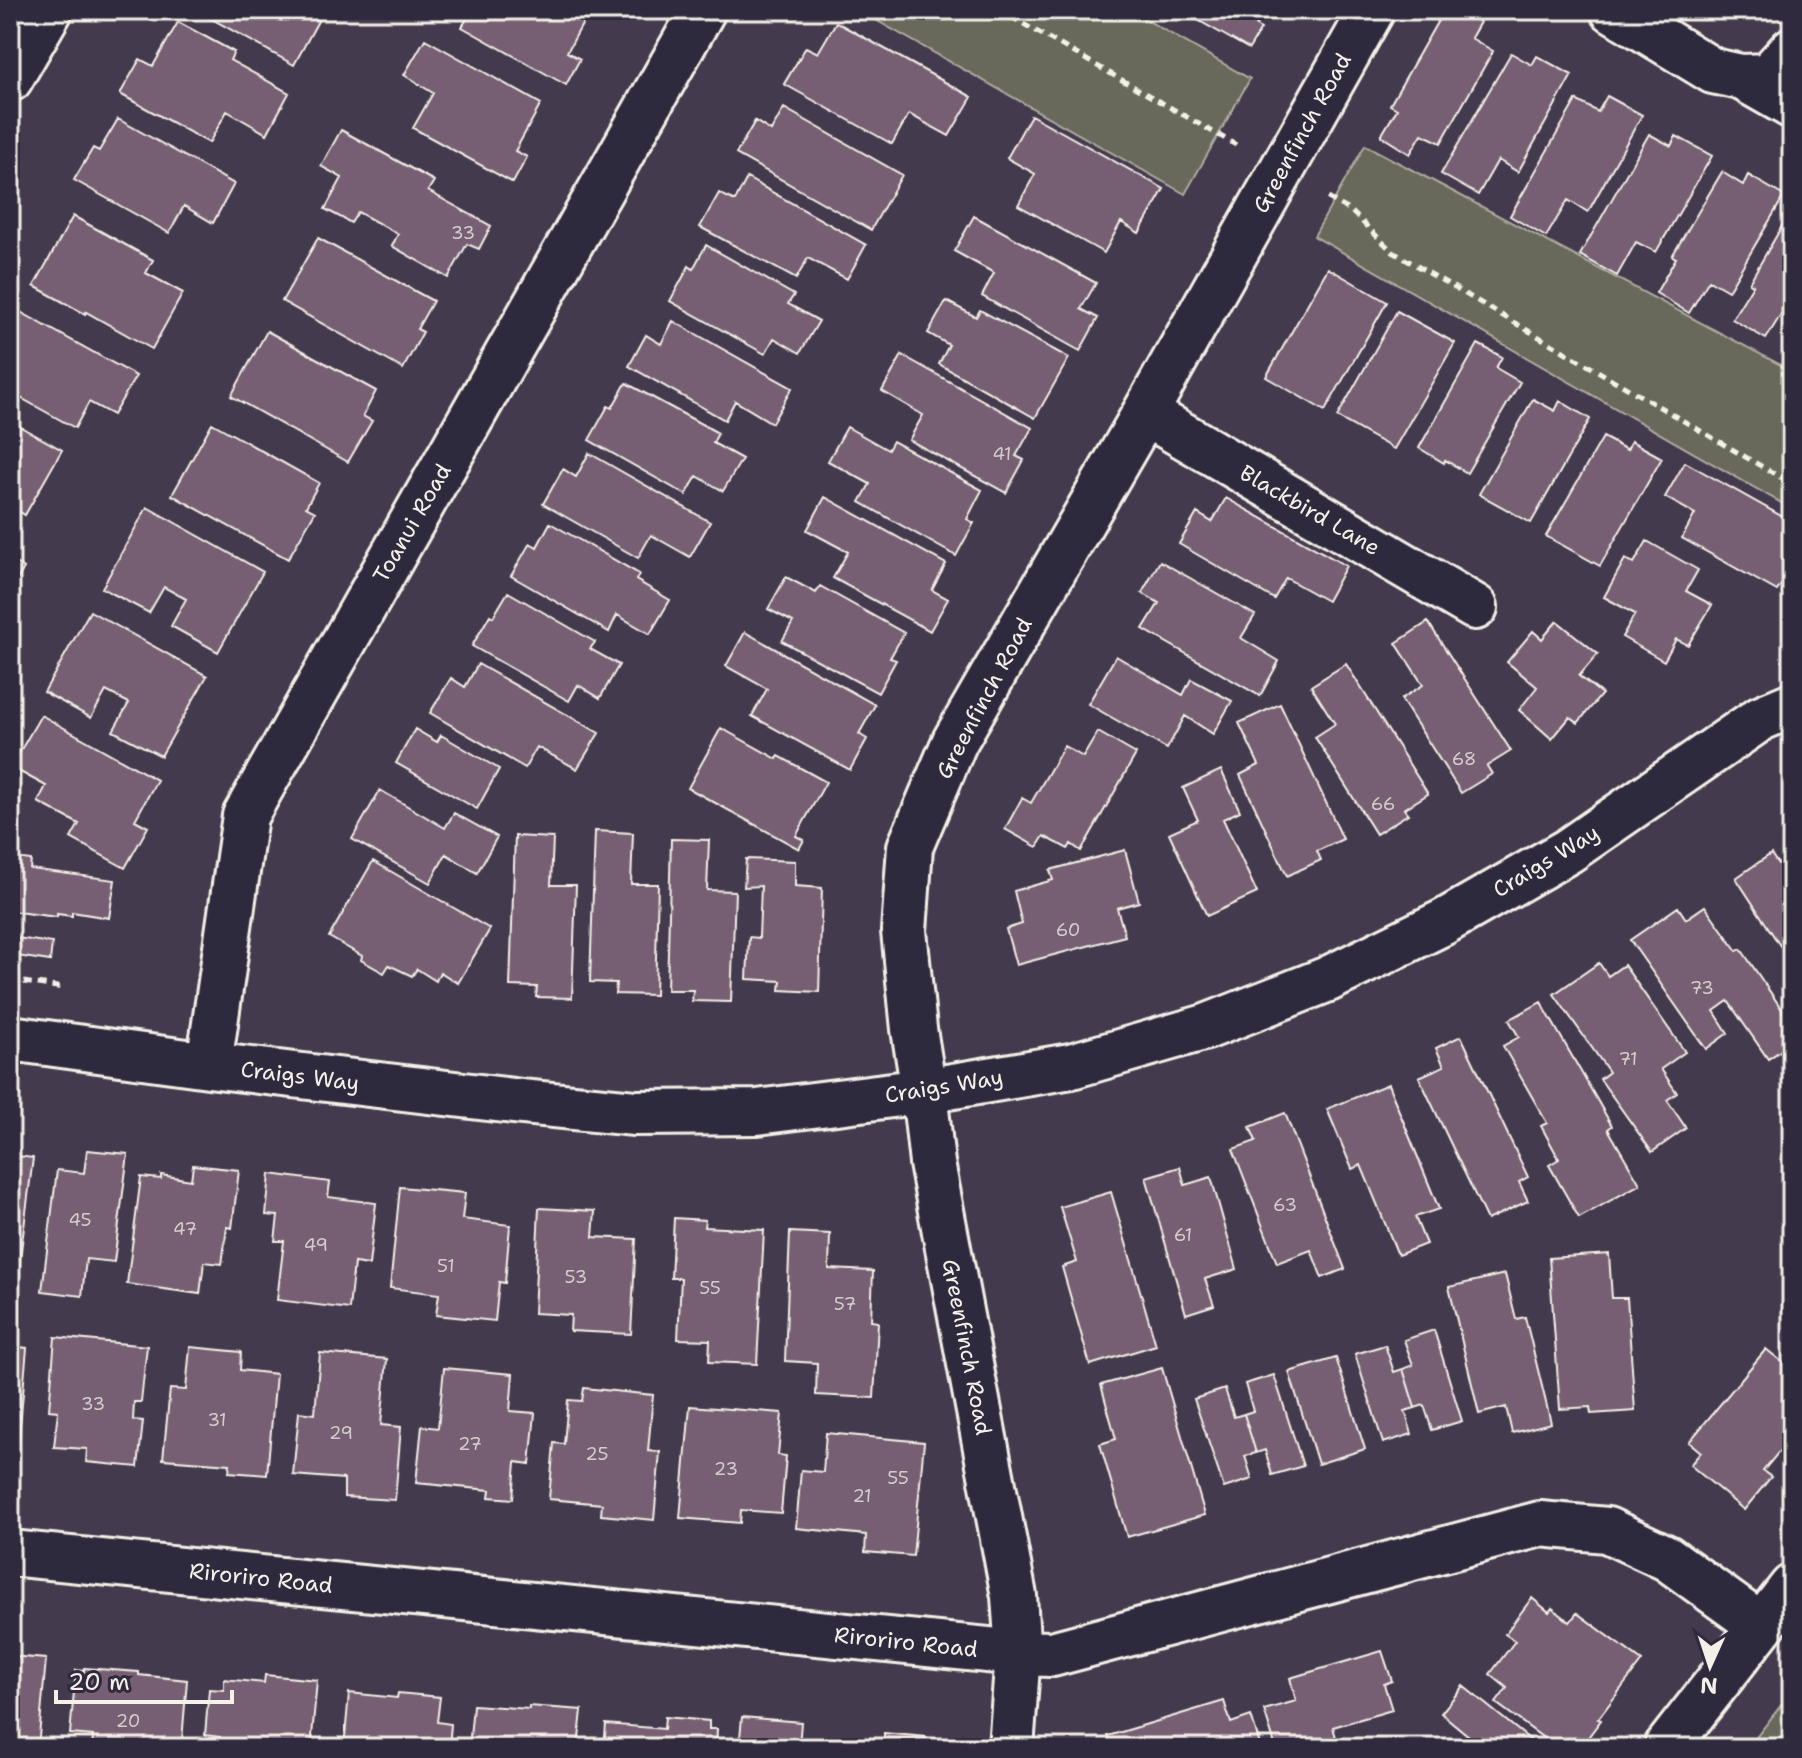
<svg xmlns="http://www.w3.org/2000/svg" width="1802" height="1758" font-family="'Shantell Sans',sans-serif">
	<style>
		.green { fill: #68695a; stroke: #aeada1; stroke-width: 2 }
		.building { fill: #765f72; stroke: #f4f1e8; stroke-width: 2 }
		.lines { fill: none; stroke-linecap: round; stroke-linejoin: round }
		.street-casing { stroke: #f4f1e8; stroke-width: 50 }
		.path { stroke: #f4f1e8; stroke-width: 5; stroke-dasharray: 8 6; stroke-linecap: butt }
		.street { stroke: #2f2a3d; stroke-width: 44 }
		.labels { text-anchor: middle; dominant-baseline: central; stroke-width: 6; stroke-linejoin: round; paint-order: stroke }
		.number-label { font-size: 18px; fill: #d4ccca }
		.street-label { font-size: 22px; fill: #f4f1e8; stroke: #2f2a3d }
	</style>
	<rect width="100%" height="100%" fill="#443a4d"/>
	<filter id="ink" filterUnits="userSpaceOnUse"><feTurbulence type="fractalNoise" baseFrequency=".0125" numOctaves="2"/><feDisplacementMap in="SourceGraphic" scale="16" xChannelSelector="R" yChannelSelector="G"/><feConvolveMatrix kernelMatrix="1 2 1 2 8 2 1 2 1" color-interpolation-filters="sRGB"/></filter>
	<g filter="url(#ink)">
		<path class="green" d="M858,10H1129L1250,79L1185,194Z
			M1365,145L1792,371V509L1314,236Z
			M1792,1691V1748H1748Z"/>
		<path class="building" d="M196,10H324L294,65Z
			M472,10H590L567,52L580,59L566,85L462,27Z
			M1180,10H1266L1256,26L1261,29L1249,49Z
			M1444,10H1460L1480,22L1471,38L1493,51L1441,143L1422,134L1410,154L1381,136L1397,109L1390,105Z
			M178,22L234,52L230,60L289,93L267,134L227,111L209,143L120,94L140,59L153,66Z
			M836,22L972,97L949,136L909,114L892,144L784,84L806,47L818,53Z
			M425,39L541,104L515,151L527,157L513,183L413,128L433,93L404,75Z
			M1511,53L1532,65L1537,56L1572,75L1518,172L1498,160L1478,195L1441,174Z
			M1607,96L1642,115L1588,212L1568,200L1546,237L1510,216L1576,100L1598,112Z
			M784,108L902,175L871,230L736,154L755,121L771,131Z
			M1031,115L1164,189L1139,233L1121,222L1104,253L1018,205L1035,174L1007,158Z
			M118,119L234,184L213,223L184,206L169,233L74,180L93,148L99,151Z
			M341,130L434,181L428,191L491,226L479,249L467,244L448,278L392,246L398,234L358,212L351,223L325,209L342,178L321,166Z
			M1649,134L1671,146L1676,136L1712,156L1656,252L1636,242L1617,276L1580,255Z
			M1722,172L1743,185L1748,175L1784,196L1728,291L1709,280L1689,313L1656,293L1676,258L1672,256Z
			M747,178L866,245L847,279L808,258L796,279L700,227L719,193L735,201Z
			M1792,209V309L1786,306L1766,339L1732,319L1753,285L1749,283Z
			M73,216L153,260L146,273L183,293L152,349L86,312L85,314L34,286Z
			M974,216L1096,283L1081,309L1098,318L1080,351L982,296L994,273L954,251Z
			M318,238L433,301L417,329L423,332L403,369L282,301Z
			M706,245L794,295L788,304L819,321L800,353L774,338L765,354L670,301L689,266L693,269Z
			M1328,268L1387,302L1325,411L1266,377Z
			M946,301L976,317L980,310L1069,358L1035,418L939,364L949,345L928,333Z
			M15,309L136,376L113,415L89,402L75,428L10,392V318Z
			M1397,311L1455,343L1394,449L1337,417Z
			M673,321L792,388L772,423L735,401L725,420L629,366L646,335L661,344Z
			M267,331L376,391L363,416L372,421L348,462L231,396Z
			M1478,344L1502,357L1496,368L1520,382L1467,473L1445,460L1444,463L1419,448Z
			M902,355L1032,428L1016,456L1024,460L1006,493L909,440L923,415L882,391Z
			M626,383L718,433L713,443L742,459L723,491L697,476L686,495L589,440L608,406L612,408Z
			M1533,399L1555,411L1560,401L1590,419L1531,523L1479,494Z
			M10,421L62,450L25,515L10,506Z
			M212,423L319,483L306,507L315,512L288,559L172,495Z
			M847,427L888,450L893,441L982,490L967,519L974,523L956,556L860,502L870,484L828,461Z
			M1603,437L1627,450L1631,441L1662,458L1600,566L1546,536Z
			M589,453L710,522L690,557L651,535L638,558L543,504L563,469L576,477Z
			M1685,462L1792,522V569L1777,591L1682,538L1695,514L1665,497Z
			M825,497L946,564L932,590L948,599L930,631L833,578L848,552L807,530Z
			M1226,498L1346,566L1327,601L1286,578L1274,599L1179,544L1197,513L1212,522Z
			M147,507L263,572L218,652L171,626L186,599L164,587L149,613L102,588Z
			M550,523L639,574L636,580L670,600L650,634L617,615L609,632L511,576L530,543L537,547Z
			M1647,541L1698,570L1686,591L1712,605L1688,645L1676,639L1664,661L1622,637L1635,614L1604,597L1625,559L1634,563Z
			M10,560L24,568L10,593Z
			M1160,561L1255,615L1241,638L1279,661L1260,696L1143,629L1159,603L1142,593Z
			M786,577L816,593L820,586L904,633L890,658L896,660L878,693L782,641L793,622L768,609Z
			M508,592L595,642L590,649L619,665L600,698L578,685L569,701L472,646L490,615L493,617Z
			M90,611L207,676L161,756L113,731L129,703L106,691L91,718L44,692Z
			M1557,621L1598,654L1579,676L1602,694L1578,723L1570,717L1552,739L1519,710L1537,687L1507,662L1533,631L1542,639Z
			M1428,622L1511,751L1487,766L1492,774L1461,793L1401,699L1423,685L1396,643Z
			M745,632L875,705L859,734L867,739L850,770L752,716L767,689L726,666Z
			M1116,656L1183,695L1191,679L1232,701L1213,734L1185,716L1167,749L1088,704Z
			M478,664L599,733L577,769L537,747L525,768L430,713L451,678L465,687Z
			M1346,664L1428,794L1404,809L1408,814L1376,834L1315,737L1335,724L1311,686Z
			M1280,704L1343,839L1317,851L1321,860L1287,876L1240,775L1259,765L1239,723Z
			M41,715L157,780L135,820L148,827L125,868L71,838L79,824L38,802L46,786L11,767Z
			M721,728L777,759L779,756L826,782L796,836L804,840L799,849L688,788Z
			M415,729L437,742L441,735L499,769L477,809L396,763Z
			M1098,732L1136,754L1081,851L1071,844L1068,849L1044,836L1037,847L1005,829L1022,798L1031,803L1064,746L1083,757Z
			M1221,770L1240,811L1223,819L1257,893L1207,916L1169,833L1198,820L1183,788Z
			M380,790L445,828L454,813L497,837L477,873L446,854L430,883L352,839Z
			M595,831L633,833L631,884H658L655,995L615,994L616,983L590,982Z
			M515,836L553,838L551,885H576L572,998L536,997L537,987L510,986Z
			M671,839L709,840L707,890L735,891L731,1002L692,1001L693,990H667Z
			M10,842L17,843L15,858L31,860L30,869L115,880L109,918L72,912V916L57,914V917L10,911Z
			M1125,850L1139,902L1117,908L1125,936L1016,965L1006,929L1022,924L1014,891L1053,880L1050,870Z
			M1771,854L1778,864L1792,855V964L1736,878Z
			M746,859L795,861V886L822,888L819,992L780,990L781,981L747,979L749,937L759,938L761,886L744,887Z
			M373,861L490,929L458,983L440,972L436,981L417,969L412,976L389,965L384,973L361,960L362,956L329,937Z
			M1705,906L1737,951L1741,949L1787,1017L1785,1019L1792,1029V1043L1768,1059L1728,1001L1714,1011L1728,1033L1706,1049L1630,940L1678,907L1686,919Z
			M10,937L52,943L50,961L10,955Z
			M1599,963L1608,976L1624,965L1685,1052L1661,1069L1677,1093L1667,1100L1686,1128L1652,1152L1600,1079L1609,1072L1554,994Z
			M1541,1002L1612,1126L1608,1129L1640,1184L1579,1218L1549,1165L1559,1159L1541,1126L1547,1123L1503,1046L1519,1037L1509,1020Z
			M1461,1036L1528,1177L1519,1182L1528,1201L1487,1220L1419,1077L1444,1066L1436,1048Z
			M1388,1084L1439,1209L1415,1217L1426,1244L1398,1255L1361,1165L1352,1169L1327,1109Z
			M1285,1113L1345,1269L1322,1278L1311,1250L1277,1263L1233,1149L1256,1141L1250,1127Z
			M87,1150L128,1154L114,1262L86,1259L82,1296L42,1291L57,1170L84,1173Z
			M10,1155L33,1158L18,1274L10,1273Z
			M193,1165L239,1170L232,1228L227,1227L222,1264L204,1262L200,1294L127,1284L141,1177L161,1179V1175L191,1180Z
			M1180,1167L1185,1185L1211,1177L1237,1269L1205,1279L1214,1305L1186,1314L1146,1177Z
			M270,1174L330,1182L328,1197L376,1203L369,1265L354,1263L349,1309L277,1300L284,1241H275L278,1216L266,1215Z
			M400,1187L465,1193L462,1219L510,1225L505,1283L499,1282L495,1321L436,1315L439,1294L390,1288Z
			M1111,1192L1156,1345L1090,1365L1062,1267L1077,1262L1060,1207Z
			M539,1208L595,1211L593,1237L636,1239L631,1334L570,1331L571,1315L534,1313Z
			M674,1218L705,1220L704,1227L764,1230L757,1364L709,1362L710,1340L678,1339L681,1278H671Z
			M790,1232L830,1234L829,1269L873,1271L871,1321L878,1322L874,1398L816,1395L817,1363L785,1361Z
			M1609,1254L1612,1298H1627L1635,1411L1591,1414L1590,1407L1560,1409L1549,1258Z
			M1505,1274L1516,1319L1525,1317L1551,1423L1512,1433L1506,1407L1479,1414L1449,1287Z
			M1434,1330L1462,1421L1432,1430L1424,1405L1415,1408L1403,1369L1413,1365L1404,1340Z
			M55,1337L147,1346L141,1402H134L133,1420L143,1421L138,1467L86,1462L87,1449L54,1447L58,1411L49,1410Z
			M1385,1345L1394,1372L1403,1369L1415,1408L1405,1411L1412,1434L1383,1443L1355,1354Z
			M10,1346L27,1348L18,1449L10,1448Z
			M190,1347L241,1352L240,1370L276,1374L267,1475L229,1472L230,1464L163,1459L170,1389L186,1390Z
			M1766,1349L1792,1370V1397L1789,1401L1792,1403V1436L1763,1471L1771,1477L1744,1510L1690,1465L1701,1452L1689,1442Z
			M320,1353L387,1359L381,1425L401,1427L395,1500L344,1497V1479L293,1475L299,1412L315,1414Z
			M1336,1358L1365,1449L1318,1464L1289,1372Z
			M444,1368L513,1374L510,1411L535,1413L530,1464L516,1462L513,1499L489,1497L490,1490L416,1483L422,1426L438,1428Z
			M1162,1368L1205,1515L1127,1537L1100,1444L1116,1439L1101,1385Z
			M1274,1375L1303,1466L1272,1475L1265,1450L1256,1453L1244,1414L1253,1411L1245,1384Z
			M584,1388L653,1395L648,1451L660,1452L654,1520L601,1515L602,1504L549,1499L554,1443L564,1444L568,1400L582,1401Z
			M1225,1389L1234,1417L1244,1414L1256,1453L1245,1456L1252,1479L1224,1488L1194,1399Z
			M690,1406L782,1413L778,1455L786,1456L781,1513L741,1510L740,1523L680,1518Z
			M826,1433L924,1442L913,1556L865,1552L866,1535L796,1528L801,1470L823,1472Z
			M1532,1598L1549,1612L1552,1608L1570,1622L1577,1613L1642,1661L1598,1719L1601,1720L1580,1748H1557L1496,1703L1507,1688L1490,1674L1515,1641L1505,1634Z
			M1382,1651L1392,1681L1384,1684L1392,1710L1333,1727L1339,1748H1276L1264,1710L1296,1701L1290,1678Z
			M10,1656L46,1659L38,1748H10Z
			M84,1668L139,1672V1675L187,1680L182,1741L164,1740V1748H92L93,1736L70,1734L76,1670L84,1671Z
			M265,1675L317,1680L311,1748H219L220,1737L205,1735L209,1689L224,1690V1679L264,1683Z
			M1463,1686L1534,1743L1530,1748H1462L1470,1737L1441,1713Z
			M349,1693L397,1698L398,1693L440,1697L437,1722L451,1724L449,1748H344Z
			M1224,1701L1231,1723L1251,1716L1261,1748H1111L1108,1736Z
			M473,1705L529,1709V1706L582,1710L578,1748H469Z
			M665,1717L709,1721V1729H717L716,1748H604L606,1724L664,1729Z
			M742,1717L801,1722L799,1748H739Z
			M884,1733L925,1737L924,1748H884Z
			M829,1744L878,1748H828Z"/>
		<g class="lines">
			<g class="street-casing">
				<path id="street" d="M1613,10L1713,71L1741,77L1768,76L1792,50
					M1741,77L1792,106
					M10,79L50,10
					M1145,413L1475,607
					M10,1038L209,1065L522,1102L635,1113L757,1112L924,1091L1071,1066L1206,1027L1328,979L1444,922L1568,851L1761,718L1792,705
					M209,1065L245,816L703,10
					M10,1553L1018,1653L1052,1654L1540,1524L1607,1530L1667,1558L1761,1626
					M1011,1748L1018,1653L1014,1596L932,1163L924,1091L914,1029L904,931L910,847L955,741L1145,413L1372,10
					M1666,1748L1792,1587"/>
			</g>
			<path class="path" d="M999,10L1236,145
				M1328,198L1351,211L1393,252L1792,484
				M10,980L64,988"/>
			<use href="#street" class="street"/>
		</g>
	</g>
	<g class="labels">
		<g class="number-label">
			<text x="463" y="233">33</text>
			<text x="1002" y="454">41</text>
			<text x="1464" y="759">68</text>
			<text x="1383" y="804">66</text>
			<text x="1068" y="930">60</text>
			<text x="1702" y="988">73</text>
			<text x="1628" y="1059">71</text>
			<text x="1285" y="1205">63</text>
			<text x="80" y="1220">45</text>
			<text x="185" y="1229">47</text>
			<text x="1183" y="1235">61</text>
			<text x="316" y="1245">49</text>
			<text x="446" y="1266">51</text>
			<text x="576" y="1277">53</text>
			<text x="710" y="1288">55</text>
			<text x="845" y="1304">57</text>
			<text x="93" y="1404">33</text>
			<text x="217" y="1420">31</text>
			<text x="341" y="1433">29</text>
			<text x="470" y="1444">27</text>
			<text x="597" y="1454">25</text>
			<text x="726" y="1469">23</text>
			<text x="898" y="1478">55</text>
			<text x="862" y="1496">21</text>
			<text x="128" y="1721">20</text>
		</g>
		<g class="street-label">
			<text transform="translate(1302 133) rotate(-61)">Greenfinch Road</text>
			<text transform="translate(1310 510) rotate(30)">Blackbird Lane</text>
			<text transform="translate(412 523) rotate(-60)">Toanui Road</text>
			<text transform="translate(984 698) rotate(-62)">Greenfinch Road</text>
			<text transform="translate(1546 861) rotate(-31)">Craigs Way</text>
			<text transform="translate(300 1076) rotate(7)">Craigs Way</text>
			<text transform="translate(944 1086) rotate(-9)">Craigs Way</text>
			<text transform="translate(967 1347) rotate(79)">Greenfinch Road</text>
			<text transform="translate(261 1578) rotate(6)">Riroriro Road</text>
			<text transform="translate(906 1642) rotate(6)">Riroriro Road</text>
		</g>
	</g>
	<rect width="1802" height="1758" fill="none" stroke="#2f2a3d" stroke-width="40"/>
	<rect x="20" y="20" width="1762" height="1718" fill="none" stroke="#f4f1e8" stroke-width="3" filter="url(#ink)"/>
	<g transform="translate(1710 1666) rotate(183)" stroke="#2f2a3d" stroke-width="6" paint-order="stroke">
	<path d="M0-6L14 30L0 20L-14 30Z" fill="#f4f1e8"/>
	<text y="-12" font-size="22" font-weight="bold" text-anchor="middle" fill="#f4f1e8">N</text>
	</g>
	<path d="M56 1690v12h176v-12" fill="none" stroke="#f4f1e8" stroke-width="4"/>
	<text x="68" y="1690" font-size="24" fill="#f4f1e8" stroke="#2f2a3d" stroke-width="6" paint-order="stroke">20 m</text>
</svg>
